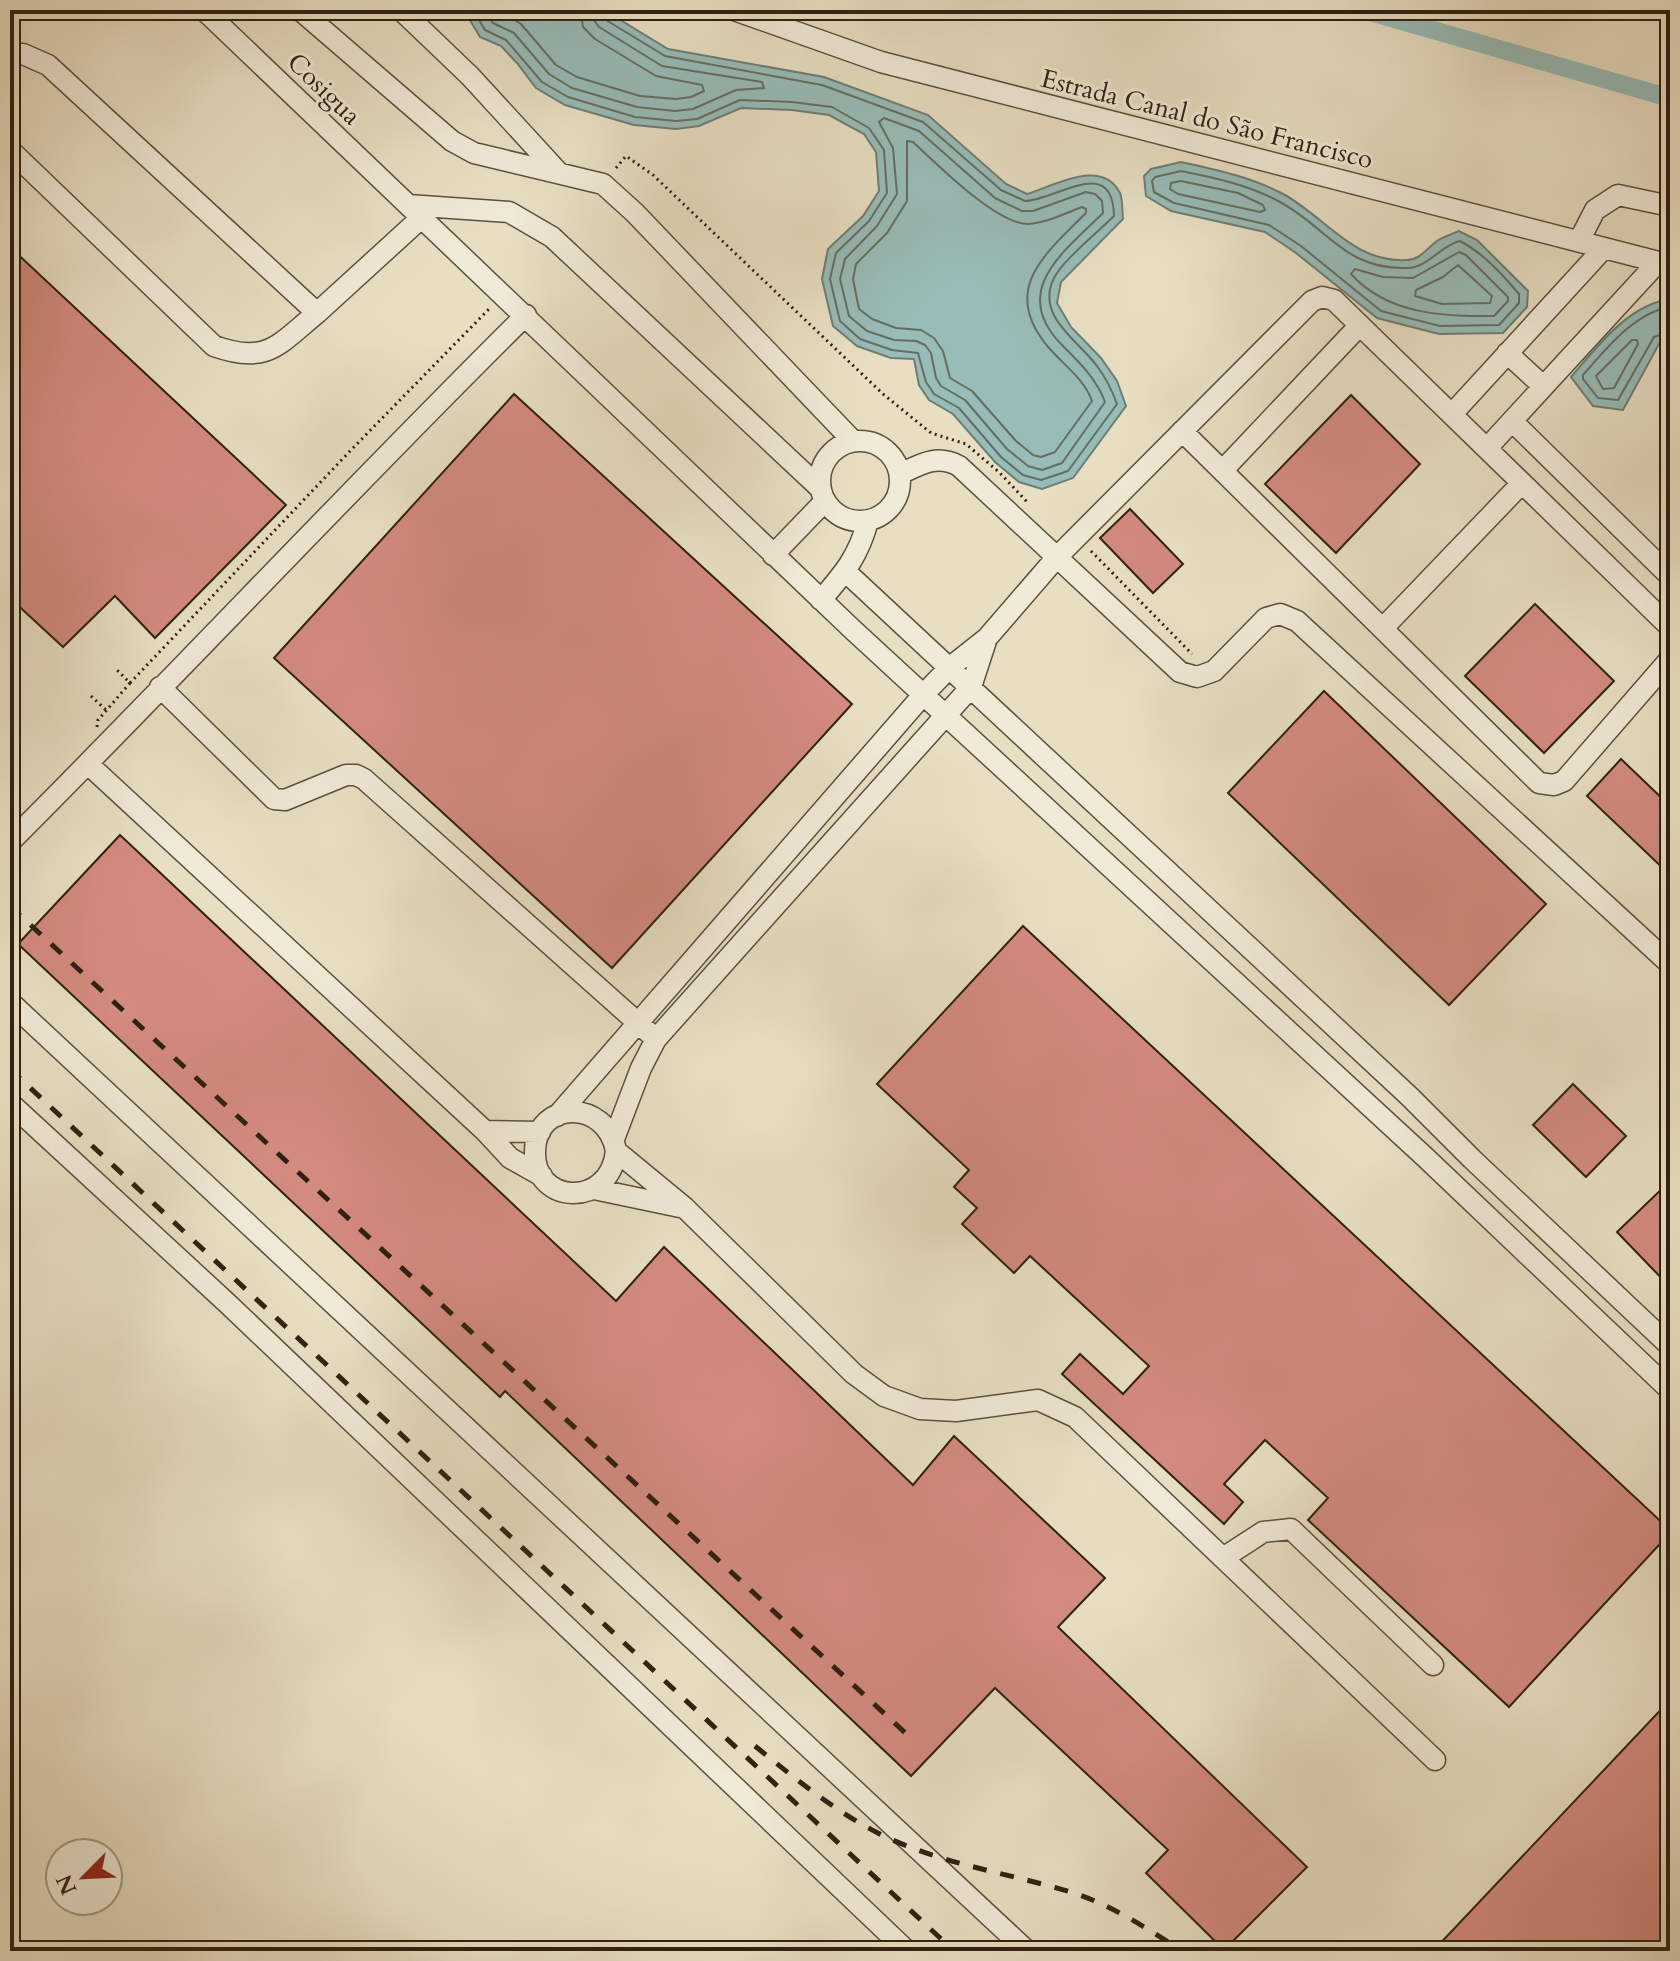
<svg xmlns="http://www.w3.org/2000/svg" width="1680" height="1961" font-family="Cardo,serif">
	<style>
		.water { fill: #98bcb8; stroke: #6e7e75; stroke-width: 2 }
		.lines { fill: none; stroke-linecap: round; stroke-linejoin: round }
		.shore { stroke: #646e64; stroke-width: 2 }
		.canal { stroke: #98bcb8; stroke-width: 18 }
		.building { fill: #d38a7f; stroke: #2f2111; stroke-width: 2 }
		.minor-casing { stroke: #5d503e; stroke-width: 23 }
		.path { stroke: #2f2111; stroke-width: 3; stroke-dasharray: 2 4; stroke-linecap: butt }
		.minor { stroke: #f0ead8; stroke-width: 20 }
		.rail { stroke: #2f2111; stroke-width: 5; stroke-dasharray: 14 14; stroke-linecap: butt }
		.labels { text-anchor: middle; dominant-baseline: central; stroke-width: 6; stroke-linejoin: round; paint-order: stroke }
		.street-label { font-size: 26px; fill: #2f2111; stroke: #f0ead8 }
	</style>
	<rect width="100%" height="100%" fill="#e8dfc3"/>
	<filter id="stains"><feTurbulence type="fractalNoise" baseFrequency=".0025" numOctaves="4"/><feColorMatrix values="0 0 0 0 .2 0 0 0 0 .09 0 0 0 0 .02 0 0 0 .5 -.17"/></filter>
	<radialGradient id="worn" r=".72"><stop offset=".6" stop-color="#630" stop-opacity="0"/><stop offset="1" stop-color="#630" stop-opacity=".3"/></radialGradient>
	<path class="water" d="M464,10H604L668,49L824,77L928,115L1006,184L1027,194C1054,186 1102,157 1120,193C1123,200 1122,212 1123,219L1061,282L1057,303L1071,327L1101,358L1117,381L1126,406L1073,478L1042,489L1019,482L995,462L953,414L929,400L919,385L914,359L891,358L857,346L833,326L822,279L828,249L863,216L879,191L876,152L864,134L829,115L792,110L741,108L699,126L676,129L634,125L565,105L536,88L517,63L501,46L480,37Z
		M1181,162C1217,170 1252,177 1285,195C1327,219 1354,263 1407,260C1420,260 1427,248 1437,241C1443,237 1452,234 1459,231L1477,240L1528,291L1527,307L1503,333L1439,334L1377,318L1296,253L1265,232L1171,211L1146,196L1144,176L1151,169Z
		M1670,299V339L1660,342L1623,410L1593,406L1571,377C1597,347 1628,305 1670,299Z"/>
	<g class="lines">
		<path class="shore" d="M473,10L485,30L506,40L542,82L568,97L635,117L676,121L697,119L740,100L792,102L832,107L869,128L884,150L887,193L869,221L836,253L830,279L840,321L860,339L892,350L918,353L926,382L934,394L959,408L1001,457L1023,475L1041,480L1068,471L1117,404C1112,390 1106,378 1097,366C1078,340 1035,316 1054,278C1063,260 1098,232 1114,216C1113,153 1055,201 1025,201L1001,190L923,122L822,85L665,56L606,20L602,10
			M485,10L493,23L514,33L549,74L572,88L637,107L675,111L693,109L736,90L764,88L762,82L662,66L599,27L593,19L592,10
			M499,10L521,24L556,65L577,77L640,96L676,99L691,97L704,91L702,85L656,76L595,39L583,27L580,10
			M884,118L919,131L995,198L1022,211H1033L1086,192L1095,194L1102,201L1103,213C1065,251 1009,290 1061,344C1079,362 1096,378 1105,402L1062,463L1042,470L1028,466L1007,449L965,400L941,386L936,378L931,353L925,345L916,341L894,340L867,331L849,316L840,279L845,259L877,226L897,194L893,148L879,122Z
			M907,141L913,142C937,164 996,224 1028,224C1046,223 1066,213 1082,207L1086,209V213C1045,254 999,290 1049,348C1064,365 1084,379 1092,401L1055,452L1041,457L1033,455L1016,441L972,391L950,378L943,351L934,338L921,330L896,328L872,319L859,309L853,279L856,264L887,233L907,201Z
			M1181,171C1216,178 1249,185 1280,202C1328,228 1345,270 1407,268C1428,268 1441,245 1460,241C1483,253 1502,274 1519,294V303L1499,325L1440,326L1381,311L1301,246L1269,225L1174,203L1154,192L1152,181L1155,177Z
			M1181,181L1238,193L1263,205L1265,210L1260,212L1178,194L1170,189L1171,183Z
			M1459,252L1466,255L1508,297V301L1494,316C1443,317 1387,314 1351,274L1355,269L1383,277L1413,278Z
			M1458,265L1492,296L1490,303L1442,304L1415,296L1416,290L1443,277Z
			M1670,307C1634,313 1606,349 1583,375V379L1598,398L1618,400L1654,337L1670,332
			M1632,340H1637L1638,344L1614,388L1603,389L1596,376Z"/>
		<path class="canal" d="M1363,10L1670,98"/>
	</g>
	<path class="building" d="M10,247L286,505L155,638L115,596L63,647L10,598V484L18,476L10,467V408L15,401L10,396Z
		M514,394L852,704L612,968L274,658Z
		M1351,395L1420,464L1336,553L1265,484Z
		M1130,509L1183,564L1153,593L1100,538Z
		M1535,604L1614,681L1544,753L1465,676Z
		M1324,691L1546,904L1449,1005L1228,793Z
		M1621,759L1670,806V875L1587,796Z
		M120,835L616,1301L664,1247L913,1485L954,1436L1105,1578L1058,1627L1307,1867L1224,1950L1146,1873L1168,1850L995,1688L911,1776L505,1391L500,1397L18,944Z
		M1023,926L1670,1530V1533L1509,1707L1308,1520L1328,1498L1265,1440L1224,1484L1243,1502L1224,1524L1062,1374L1080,1354L1123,1394L1149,1366L1030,1256L1014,1273L962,1224L977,1208L954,1187L969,1170L877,1084Z
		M1573,1084L1626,1136L1586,1177L1533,1125Z
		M1670,1181V1287L1617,1232Z
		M1670,1700V1951H1433Z"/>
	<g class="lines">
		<g class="minor-casing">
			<path id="minor" d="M204,10L852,629L1426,1158L1670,1390
				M300,10L452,141L474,153L603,184L635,213L853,441
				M401,10L470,76L559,173
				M734,10L881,62L1670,265
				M10,54H23L48,65L317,313L420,219
				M10,150L214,346C267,365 278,345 317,313
				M408,205L509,212L552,237L821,489
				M1579,241L1595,210L1618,195L1670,206
				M1507,353L1543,386
				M1452,414L1604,248
				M1512,421L1670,576
				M1182,431L1539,783L1554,785L1564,781L1670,659
				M820 481a40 40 0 1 1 80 0a40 40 0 1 1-80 0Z
				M1488,447L1658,262
				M1223,470L1360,325
				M900,474C921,464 937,454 959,466L1180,672L1197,677L1214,671L1266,618L1280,614L1297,621L1670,964
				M773,555L825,501
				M845,571L1410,1097L1472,1159L1670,1346
				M821,600C845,572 858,557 868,521
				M1384,627L1522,483
				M160,687L274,799L285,800L346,775H356L364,779L656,1039
				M88,764L485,1131L510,1158L542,1176
				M10,842C184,668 351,488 526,315
				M10,1002L1027,1951
				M10,1103L227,1303L907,1951
				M557,1116L923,695L949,668L987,638L1057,557L1312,301L1322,297L1334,300L1670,627
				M485,1131L540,1132
				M614,1139L641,1068L656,1039L971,687L987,638
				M616,1151C610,1209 533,1205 535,1151C536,1099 607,1099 616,1151L684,1207L854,1374L884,1396L920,1409L956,1411L1038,1400L1075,1417L1435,1760
				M594,1189L680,1207
				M1223,1558L1263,1532L1291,1529L1433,1665"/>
		</g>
		<path class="path" d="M616,168L626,156L653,175L883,394L931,433L966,444L1000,473L1029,504
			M1091,551L1192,654
			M130,683L352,449L490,308
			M91,696L106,710
			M97,727L98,720L130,683L117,670"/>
		<use href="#minor" class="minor"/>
		<path class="rail" d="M10,906L913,1740
			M10,1069L954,1951
			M755,1746C797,1780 838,1814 886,1837C946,1865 1012,1874 1074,1893C1113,1906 1148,1929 1182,1951"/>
	</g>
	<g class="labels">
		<g class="street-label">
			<text transform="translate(324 89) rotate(44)">Cosigua</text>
			<text transform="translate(1207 119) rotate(14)">Estrada Canal do São Francisco</text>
		</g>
	</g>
	<rect width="1680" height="1961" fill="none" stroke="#e8dfc3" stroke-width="40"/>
	<rect x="12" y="12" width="1656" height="1937" fill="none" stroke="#2f2111" stroke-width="4"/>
	<rect x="20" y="20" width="1640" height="1921" fill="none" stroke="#2f2111" stroke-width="2"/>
	<g transform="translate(84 1877) rotate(246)"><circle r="38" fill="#f0ead8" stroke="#a39a88" stroke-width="2"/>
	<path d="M0-6L14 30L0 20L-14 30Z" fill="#8f2418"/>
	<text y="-12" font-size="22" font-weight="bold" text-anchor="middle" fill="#2f2111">N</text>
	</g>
	<rect width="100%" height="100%" filter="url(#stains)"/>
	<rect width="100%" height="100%" fill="url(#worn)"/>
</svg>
